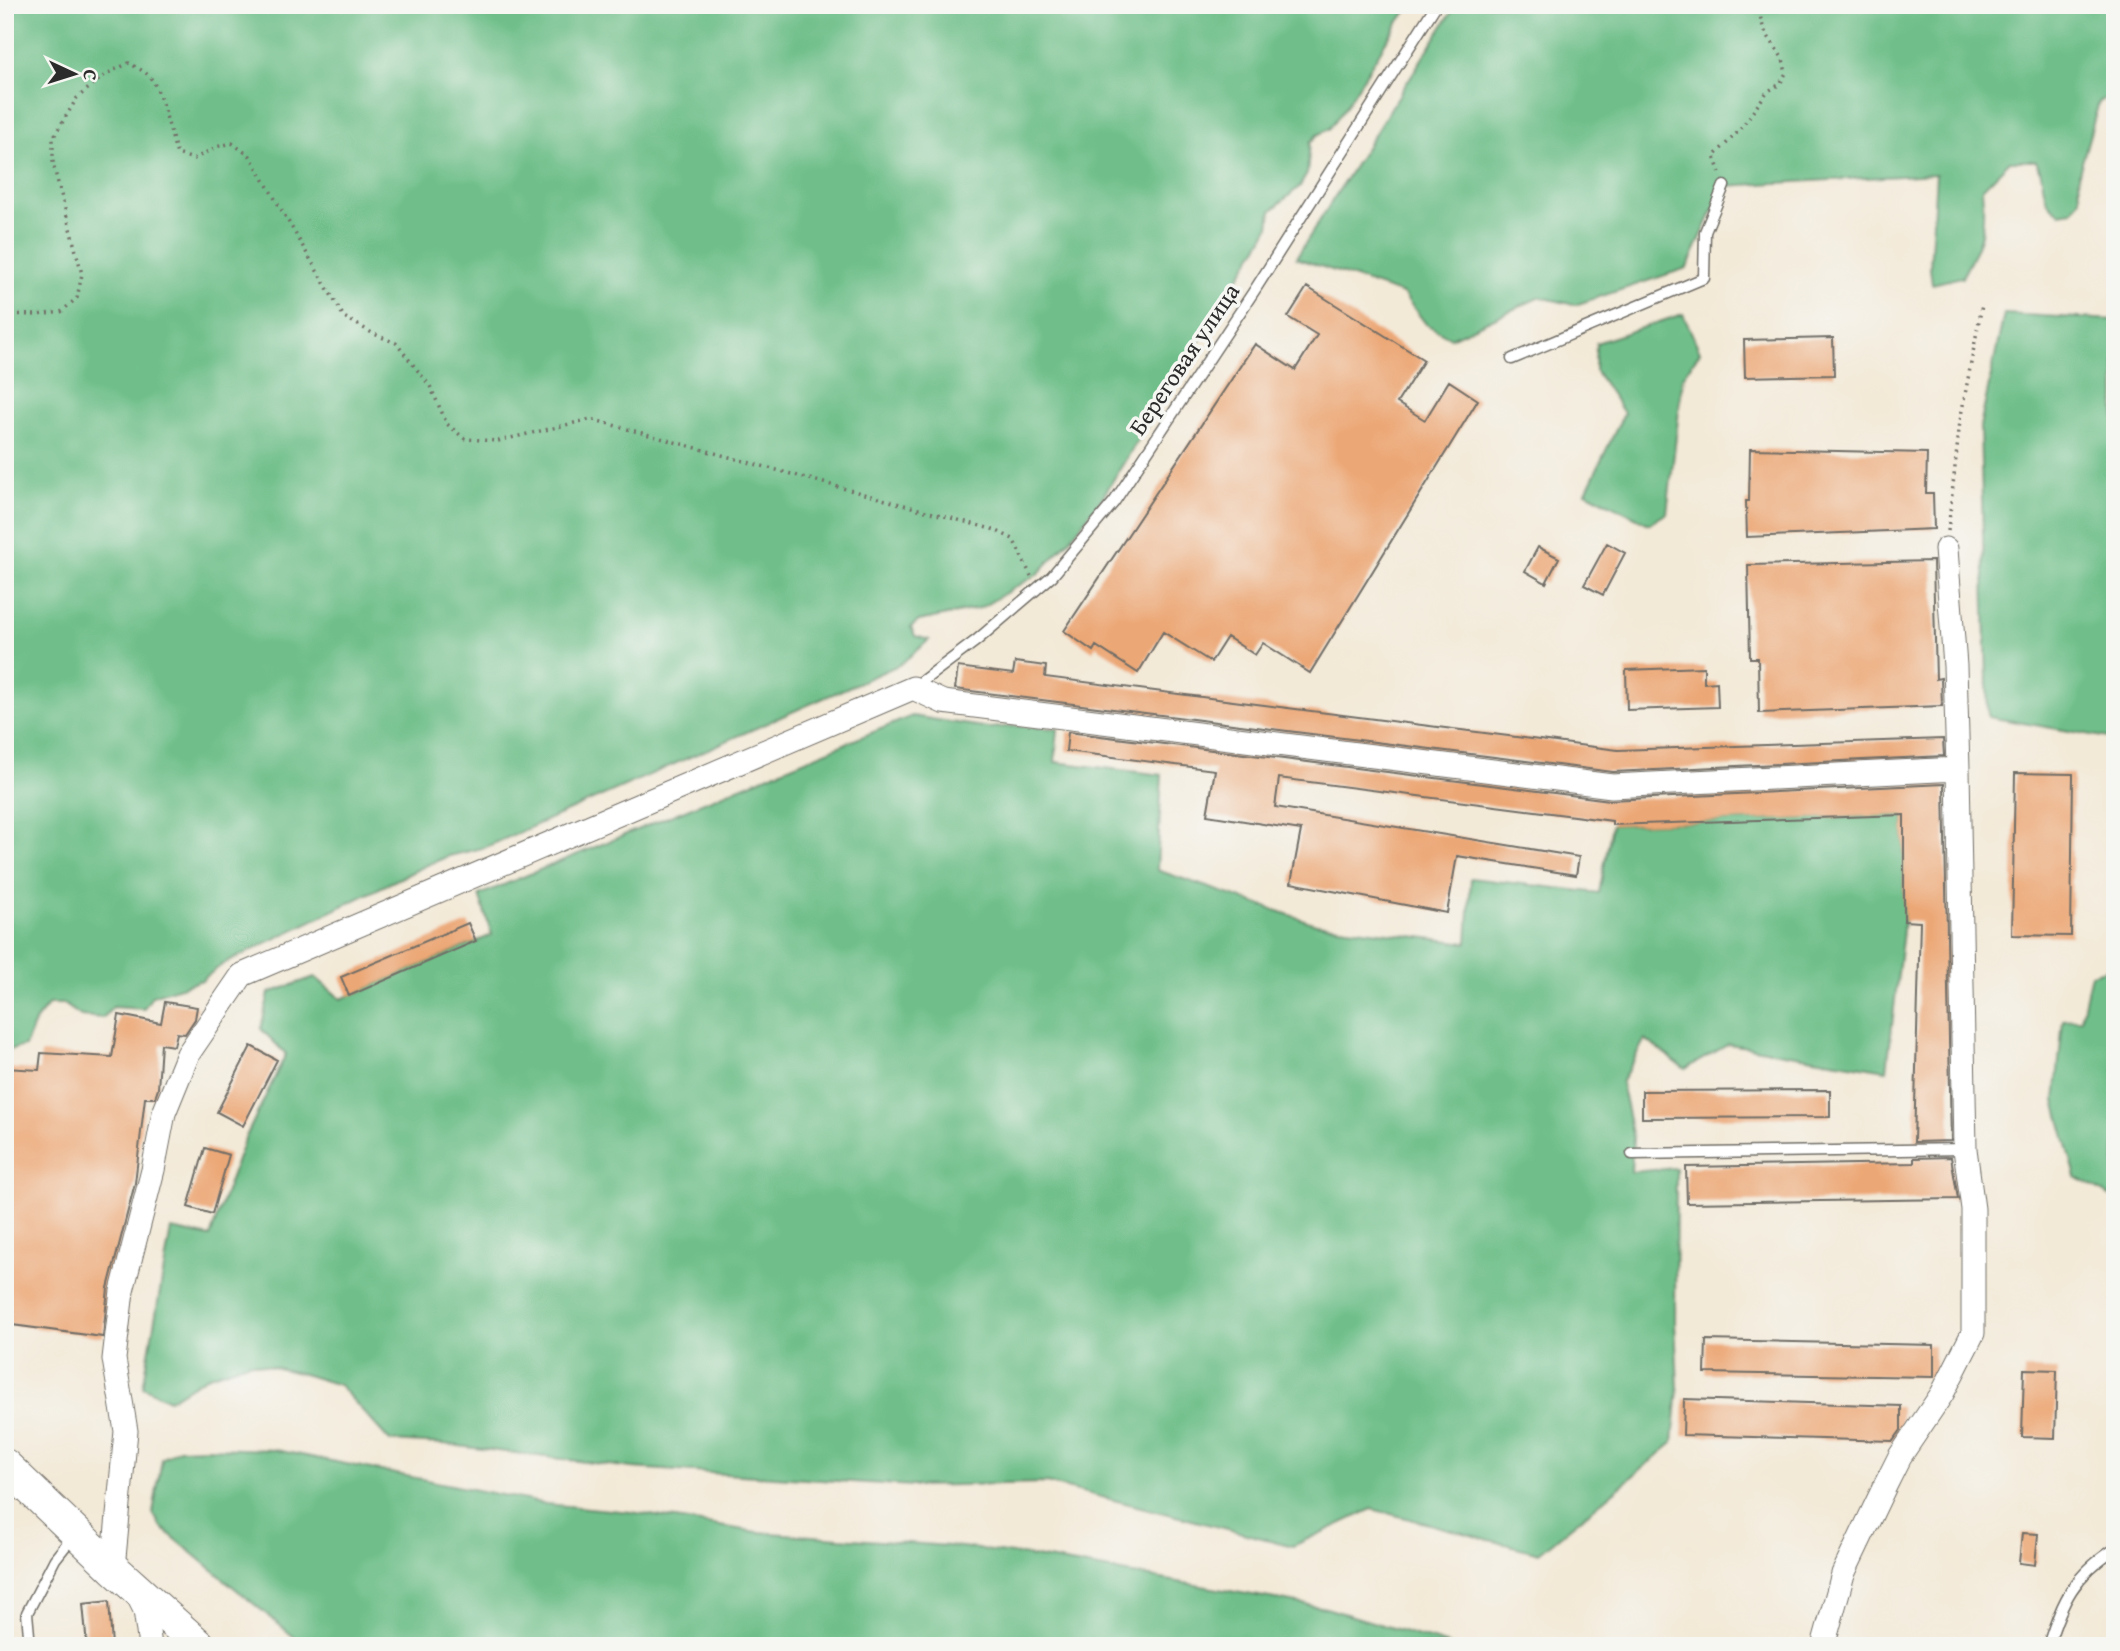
<svg xmlns="http://www.w3.org/2000/svg" width="2120" height="1651" font-family="'Gentium Book Plus',serif">
	<style>
		.forest { fill: #6fbf8a; stroke: #4d755a; stroke-width: 2 }
		.building { fill: #eca776 }
		.lines { fill: none; stroke-linecap: round; stroke-linejoin: round }
		.lane-casing { stroke: #716e67; stroke-width: 13 }
		.street-casing { stroke: #716e67; stroke-width: 25 }
		.secondary-casing { stroke: #716e67; stroke-width: 34 }
		.path { stroke: #716e67; stroke-width: 3.5; stroke-dasharray: 2 5; stroke-linecap: butt }
		.lane { stroke: #fff; stroke-width: 10 }
		.street { stroke: #fff; stroke-width: 23 }
		.secondary { stroke: #fff; stroke-width: 32 }
		.labels { text-anchor: middle; dominant-baseline: central; stroke-width: 7; stroke-linejoin: round; paint-order: stroke }
		.street-label { font-size: 24px; fill: #2b2b2b; stroke: #f6f6f2 }
	</style>
	<rect width="100%" height="100%" fill="#f6f6f2"/>
	<filter id="ink" filterUnits="userSpaceOnUse"><feTurbulence type="fractalNoise" baseFrequency=".0143" numOctaves="2"/><feDisplacementMap in="SourceGraphic" scale="14" xChannelSelector="R" yChannelSelector="G"/><feConvolveMatrix kernelMatrix="1 2 1 2 8 2 1 2 1" color-interpolation-filters="sRGB"/></filter>
	<filter id="wash" filterUnits="userSpaceOnUse"><feTurbulence type="fractalNoise" baseFrequency=".00686" numOctaves="4" result="noise"/><feDisplacementMap in="SourceGraphic" scale="28" xChannelSelector="R" yChannelSelector="G"/><feGaussianBlur stdDeviation="1.57" result="paint"/><feColorMatrix in="noise" values="0 0 0 0 0 0 0 0 0 0 0 0 0 0 0 0 0 1.4 0 .05"/><feComposite in="paint" operator="in"/></filter>
	<g filter="url(#wash)">
		<rect width="100%" height="100%" fill="#f3e9d7"/>
		<path class="forest" d="M5,5H1411L1397,24L1344,109L1329,129L1317,135L1310,143L1307,174L1300,186L1271,211L1269,227L1262,240L1102,498L1071,538L1038,574L980,608L919,621L911,627L915,636L929,640L901,664L486,847L449,856L427,865L223,964L202,980L152,996L144,1009L113,1007L103,1018L81,1016L64,1004H49L36,1020L25,1046L5,1051Z
			M1456,5H2115V95L2099,102L2079,173L2080,199L2072,211L2060,213C2037,200 2048,180 2036,161H2010L1982,189C1986,229 1981,243 1962,277L1932,284L1930,268L1936,174L1724,186L1687,268L1575,305L1540,297L1451,338L1426,324L1403,294L1296,258Z
			M1683,314L1700,352L1683,376L1667,513L1649,524L1586,492L1624,413L1595,370L1596,343Z
			M2004,314L2115,320V739L1988,717L1980,427Z
			M912,716L989,728L1017,726L1058,729L1055,762L1162,775L1157,870L1316,924L1467,943L1471,878L1599,893L1612,825L1904,815V921L1887,1070L1729,1044L1685,1069L1645,1039L1621,1083L1633,1138L1631,1172L1676,1168L1675,1322L1678,1388L1673,1443L1539,1553L1372,1509L1293,1546L1047,1483L913,1486L632,1468L443,1444L390,1441L339,1385L303,1374L250,1362L206,1377L169,1400L143,1387L171,1229L210,1237L243,1143L286,1054L261,1029L269,993L315,977L341,999L492,935L479,895Z
			M2115,967V1199L2076,1177L2055,1101L2063,1020L2081,1019L2091,974Z
			M205,1448L276,1450L546,1504L631,1512L757,1532L962,1547L1042,1558L1326,1608L1452,1646H305L161,1527L153,1513L162,1459L179,1449Z"/>
		<g id="blocks">
			<path class="building" d="M1307,287L1424,360L1397,403L1425,420L1449,381L1478,400L1310,673L1263,643L1255,655L1227,637L1211,662L1163,632L1138,673L1096,646L1093,651L1064,631L1255,344L1295,370L1317,335L1288,317Z
				M1833,338L1834,375L1745,377L1744,340Z
				M1750,449L1927,453L1926,493H1933L1934,529L1747,537L1746,501H1749Z
				M1607,543L1625,553L1603,595L1584,585Z
				M1538,547L1559,558L1546,583L1525,571Z
				M1933,561L1936,679L1941,678L1942,706L1759,713L1758,658H1750L1748,565Z
				M1015,662L1046,666L1045,677L1618,750L1943,739L1944,756L1613,772L955,689L958,667L1013,674Z
				M1704,667V683L1717,682L1718,707L1627,710L1626,670Z
				M1068,732L1610,800L1944,784L1951,1141L1914,1142L1920,922L1904,921V815L1612,825V821L1279,778L1275,807L1579,857L1576,875L1457,856L1447,913L1291,883L1301,830L1207,815L1215,770L1066,751Z
				M2015,773L2073,774L2071,936L2012,935Z
				M468,923L476,941L349,996L341,977Z
				M165,1002L197,1007L195,1019L185,1034L177,1033L174,1046L161,1044L158,1089L155,1098H145L135,1183L108,1288L103,1337L5,1324V1068L39,1070L41,1053L112,1057L119,1015L161,1023Z
				M251,1046L277,1060L243,1126L217,1112Z
				M1830,1090V1117L1642,1118V1091Z
				M205,1148L229,1155L212,1214L188,1207Z
				M1951,1157L1958,1199L1687,1203L1686,1167L1914,1163V1158Z
				M1706,1340L1934,1345V1377L1705,1373Z
				M2024,1369L2057,1370L2055,1438L2022,1437Z
				M1684,1399L1901,1406V1430L1893,1441L1683,1435Z
				M2022,1533L2038,1534L2035,1565L2019,1563Z
				M109,1601L112,1646H87L83,1604Z"/>
		</g>
	</g>
	<g filter="url(#ink)">
		<use href="#blocks" fill-opacity="0" stroke="#716e67" stroke-width="2"/>
		<g class="lines">
			<g class="lane-casing">
				<path id="lane" d="M1512,359L1704,278L1705,232L1724,186
					M913,688L977,640L1052,576L1114,502L1256,288L1436,5
					M1632,1154L1965,1149
					M30,1646L27,1613L55,1559L74,1535
					M2048,1646C2062,1601 2074,1575 2115,1549"/>
			</g>
			<g class="street-casing">
				<path id="street" d="M113,1568L126,1431L114,1359L122,1291L153,1170L164,1113L188,1054L242,975L913,688L943,702L1612,786L1958,769L1955,666L1946,549
					M136,1592L145,1610L150,1646
					M1823,1646L1843,1574L1884,1488L1900,1456L1942,1394L1973,1333V1209L1965,1149L1958,769"/>
			</g>
			<g class="secondary-casing">
				<path id="secondary" d="M5,1465L113,1568L200,1646"/>
			</g>
			<path class="path" d="M1720,173L1714,156L1739,131L1767,92L1780,84L1786,73L1783,59L1764,30L1757,5
				M5,314L37,315L61,312L77,298L82,274L53,164V138L77,98L106,74L129,63C135,67 143,70 148,75C161,87 170,134 177,154L194,159L216,147L232,143L250,156L344,317L374,334L396,343L430,386L447,424L465,439L498,441L591,419L995,530L1013,539L1031,576
				M1948,531L1960,421L1982,305"/>
			<use href="#lane" class="lane"/>
			<use href="#street" class="street"/>
			<use href="#secondary" class="secondary"/>
		</g>
	</g>
	<g class="labels">
		<g class="street-label">
			<text transform="translate(1184 359) rotate(-56)">Береговая улица</text>
		</g>
	</g>
	<rect width="2120" height="1651" fill="none" stroke="#f6f6f2" stroke-width="28"/>
	<g transform="translate(74 74) rotate(94)" stroke="#f6f6f2" stroke-width="5" paint-order="stroke">
	<path d="M0-5L12 26L0 18L-12 26Z" fill="#2b2b2b"/>
	<text y="-10" font-size="19" font-weight="bold" text-anchor="middle" fill="#2b2b2b">С</text>
	</g>
</svg>
